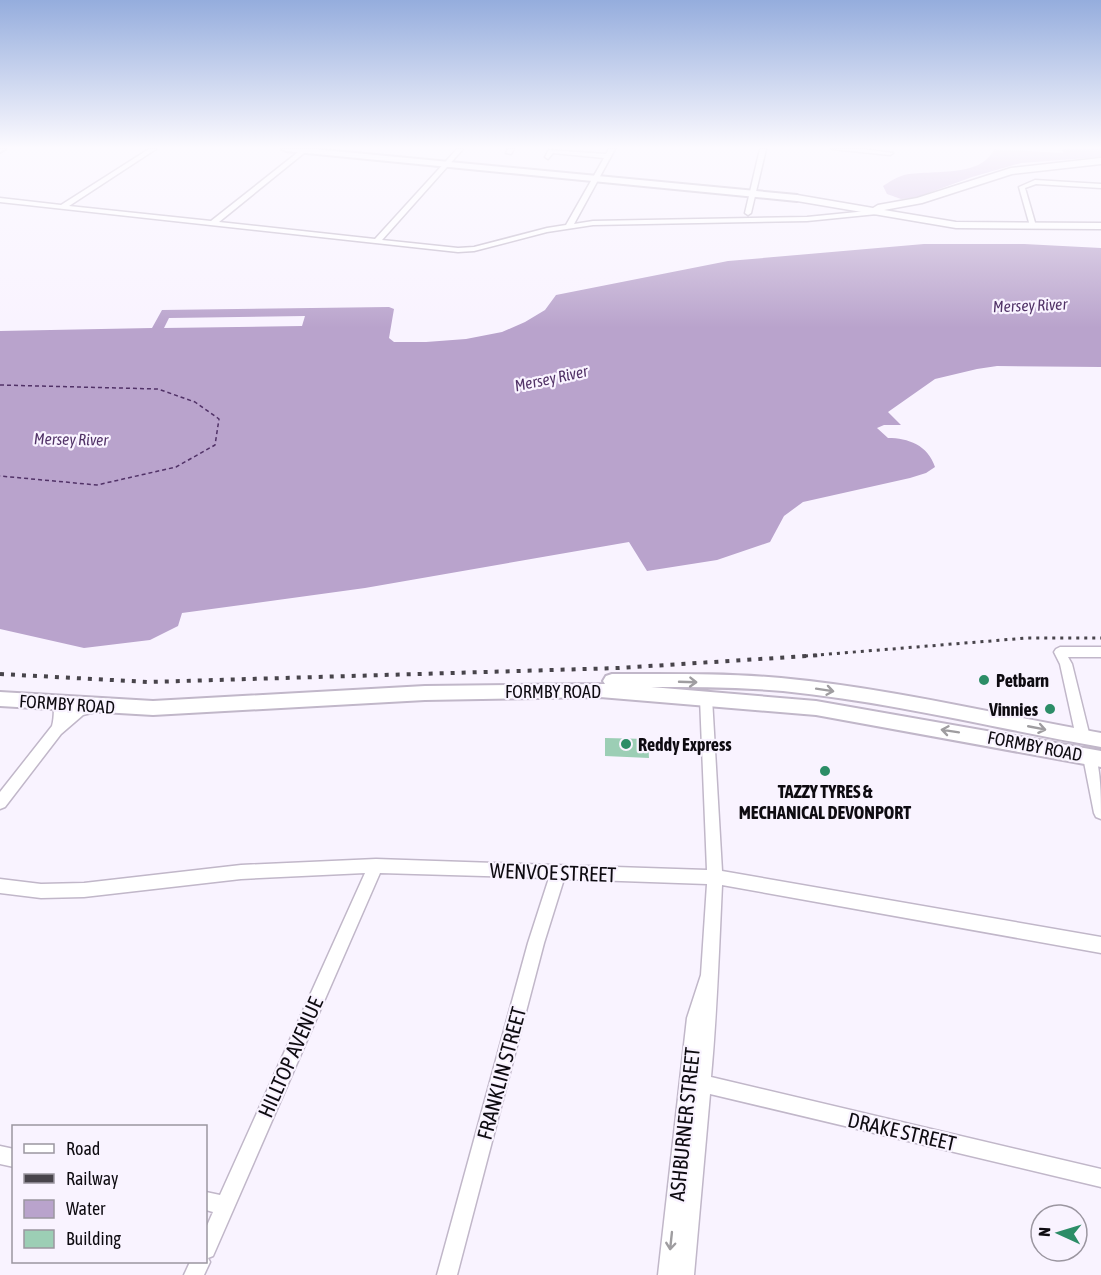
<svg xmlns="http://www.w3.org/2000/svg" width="1101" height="1275" font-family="'Asap Condensed',sans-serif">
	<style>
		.green { fill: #d8c5e7 }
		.water { fill: #b9a3cc }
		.pier { fill: #f9f3ff }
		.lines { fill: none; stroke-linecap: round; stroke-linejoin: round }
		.ferry { stroke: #513267; stroke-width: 1.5; stroke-dasharray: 4 3; stroke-linecap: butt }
		.building { fill: #9cceb5 }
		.minor-casing { stroke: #c1b7c9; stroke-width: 3 }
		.major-casing { stroke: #c1b7c9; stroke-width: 4 }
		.highway-casing { stroke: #c1b7c9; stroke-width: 3 }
		.minor { fill: #fff; fill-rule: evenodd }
		.major { fill: #fff; fill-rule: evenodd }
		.highway { fill: #fff; fill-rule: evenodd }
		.rail-far1 { stroke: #48444b; stroke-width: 3; stroke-dasharray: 3 5; stroke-linecap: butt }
		.rail { stroke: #48444b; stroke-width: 4; stroke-dasharray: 4 7; stroke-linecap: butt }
		.oneway { stroke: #9f9da0 }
		.poi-dot { fill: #2c8d67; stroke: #f9f3ff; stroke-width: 2 }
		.labels { text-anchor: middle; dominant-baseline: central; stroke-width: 4.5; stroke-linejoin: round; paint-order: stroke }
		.far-water-label { font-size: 16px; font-style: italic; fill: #513267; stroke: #f9f3ff }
		.poi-label { font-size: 18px; font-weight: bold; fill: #0e0b11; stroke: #f9f3ff; text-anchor: start }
		.street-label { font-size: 18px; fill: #0e0b11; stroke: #f9f3ff }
		.near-street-label { font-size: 21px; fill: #0e0b11; stroke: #f9f3ff }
	</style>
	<rect width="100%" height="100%" fill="#f9f3ff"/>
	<path class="green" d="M994,149L1063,153L1062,149H1101V157L1021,163L972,177L915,198L901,199L887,194L883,186C889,182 897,177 904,175C931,169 981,179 994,149Z"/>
	<path class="water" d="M924,244H1024L1101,248V367L997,366L977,369L935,379L888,412L901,425H884L877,428L888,438C908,438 928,445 935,467L926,473L910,478L803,502L784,516L770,542L717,560L647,571L629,542L365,588L182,613L178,626L150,640L84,648L0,629V331L152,328L162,310L389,307L394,309L389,338L394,342H426L466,339L502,332L525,322L545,310L556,295L728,261Z"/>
	<path class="pier" d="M305,316L302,326L164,328L169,318Z"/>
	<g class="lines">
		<path class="ferry" d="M0,385L158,389L195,402L219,419L215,445L176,467L97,485L0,476"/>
	</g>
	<path class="building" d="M605,738L648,739L649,758L605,756Z"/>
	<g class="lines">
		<g class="minor-casing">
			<path id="minor" d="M149,149H156L69,206L211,221L302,149H309L219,222L375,239L457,149H463L382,240L458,248L474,247L547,228L566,225L604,158L553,153L548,159L545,157L549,150L606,154L609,149H615L574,224L593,221L807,217L877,210L880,212L877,214L807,221L593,225L547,232L474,251L458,252L0,202V198L61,205Z
				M508,149H514L511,154L506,153Z
				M760,149H766L751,213L748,215L745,213Z
				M832,149H861L893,153L890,155Z
				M1035,180L1101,184V188L1036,184L1025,188L1036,226L1033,228L1030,226L1019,187Z
				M1060,647H1101V657H1068L1072,664L1090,737L1088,741L1083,742L1078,741L1076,737L1060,664L1054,652L1056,649Z
				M706,693L711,694L712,698L722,871L1101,937V953L722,885C719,949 717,1013 711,1077L1101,1169V1187L710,1094L694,1275H658L687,1018L701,975L707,884L564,879L544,943L457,1275H437L528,943L549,878L380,873L213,1256L208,1258L210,1262L204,1275H184L190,1262H206V1228L213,1212L206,1210V1192L220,1195L365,873L241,879L84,897L41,898L0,893V879L41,884L84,883L241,865L376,859L707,870L700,698L701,694Z
				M60,699L65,700L68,713C76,706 89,700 100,703L101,707L100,711L83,715L61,734L5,807L0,809V792L52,726C55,716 53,706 55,700Z
				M1090,751L1095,753C1101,773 1101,798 1101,819L1096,817L1094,813L1083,757L1085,753Z
				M0,1146L14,1149V1167L0,1164Z"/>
		</g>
		<g class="major-casing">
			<path id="major" d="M0,149H5L0,152Z
				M282,149H313L797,195L801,198L797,201L286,151Z
				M612,674C668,674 725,673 781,678C889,688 995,714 1101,733V747C995,728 890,702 783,691C739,687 695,687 651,687L816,701L1101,751V767L816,715L600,697L425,700L153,715L0,706V692L153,701L425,686L605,684L603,681L606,676Z"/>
		</g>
		<g class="highway-casing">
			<path id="highway" d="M1101,158V164L1012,174L922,203L884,210L956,222L1101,223V229L956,228L797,201L792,198L797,195L873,208L878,205L917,198L1011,168Z"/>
		</g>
		<use href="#minor" class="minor"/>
		<use href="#major" class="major"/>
		<use href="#highway" class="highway"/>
		<path class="rail-far1" d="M805,656L1027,638H1101"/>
		<path class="rail" d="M0,674L149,682L619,668L823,655"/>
	</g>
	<defs><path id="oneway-shaft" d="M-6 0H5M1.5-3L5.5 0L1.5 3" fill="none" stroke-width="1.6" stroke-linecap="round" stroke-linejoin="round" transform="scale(1.5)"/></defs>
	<g class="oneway">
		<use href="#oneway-shaft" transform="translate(688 682) rotate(2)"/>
		<use href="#oneway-shaft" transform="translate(825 690) rotate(9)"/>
		<use href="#oneway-shaft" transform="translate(1037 728) rotate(11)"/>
		<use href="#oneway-shaft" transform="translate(950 731) rotate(-171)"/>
		<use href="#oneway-shaft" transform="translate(671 1241) rotate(96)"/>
	</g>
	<linearGradient id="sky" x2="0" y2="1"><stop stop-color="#95addd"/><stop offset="0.45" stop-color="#fcfaff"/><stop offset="1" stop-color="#fcfaff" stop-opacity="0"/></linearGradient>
	<rect width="1101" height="328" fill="url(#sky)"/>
	<g class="poi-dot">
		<circle cx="984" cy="680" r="6"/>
		<circle cx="1050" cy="709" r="6"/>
		<circle cx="626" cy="744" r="6"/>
		<circle cx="825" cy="771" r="6"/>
	</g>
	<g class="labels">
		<g class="far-water-label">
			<text transform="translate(1030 305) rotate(-2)">Mersey River</text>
			<text transform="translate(551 378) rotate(-12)">Mersey River</text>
			<text transform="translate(71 439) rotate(1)">Mersey River</text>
		</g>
		<g class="poi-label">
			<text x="996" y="680">Petbarn</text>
			<text x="1038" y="709" text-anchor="end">Vinnies</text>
			<text x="638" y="744">Reddy Express</text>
			<text x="825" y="791" text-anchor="middle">TAZZY TYRES &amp;<tspan x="825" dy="21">MECHANICAL DEVONPORT</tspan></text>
		</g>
		<g class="street-label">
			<text x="553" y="691">FORMBY ROAD</text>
			<text transform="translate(67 704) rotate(4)">FORMBY ROAD</text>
			<text transform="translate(1035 746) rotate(11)">FORMBY ROAD</text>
		</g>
		<g class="near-street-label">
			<text transform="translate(553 872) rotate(2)">WENVOE STREET</text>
			<text transform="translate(290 1057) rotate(-66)">HILLTOP AVENUE</text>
			<text transform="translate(501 1073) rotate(-75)">FRANKLIN STREET</text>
			<text transform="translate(684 1124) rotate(-84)">ASHBURNER STREET</text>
			<text transform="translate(902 1131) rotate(13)">DRAKE STREET</text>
		</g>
	</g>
	<rect x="12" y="1125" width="195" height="138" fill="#f9f3ff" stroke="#9b96a0" stroke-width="1.5"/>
	<rect x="24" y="1144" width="30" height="9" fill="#ffffff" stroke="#9b96a0" stroke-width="1.5"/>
	<text x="66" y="1155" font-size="18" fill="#0e0b11">Road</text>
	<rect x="24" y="1174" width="30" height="9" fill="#48444b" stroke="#9b96a0" stroke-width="1.5"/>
	<text x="66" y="1185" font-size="18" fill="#0e0b11">Railway</text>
	<rect x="24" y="1200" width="30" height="18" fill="#b9a3cc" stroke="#9b96a0" stroke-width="1.5"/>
	<text x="66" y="1215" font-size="18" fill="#0e0b11">Water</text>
	<rect x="24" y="1230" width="30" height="18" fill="#9cceb5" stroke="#9b96a0" stroke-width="1.5"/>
	<text x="66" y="1245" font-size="18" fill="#0e0b11">Building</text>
	<g transform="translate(1059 1233) rotate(274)"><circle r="28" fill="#f9f3ff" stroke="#9b96a0" stroke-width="1.5"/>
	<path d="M0-4.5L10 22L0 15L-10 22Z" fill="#2c8d67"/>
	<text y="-9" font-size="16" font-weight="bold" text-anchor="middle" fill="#0e0b11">N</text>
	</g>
</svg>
